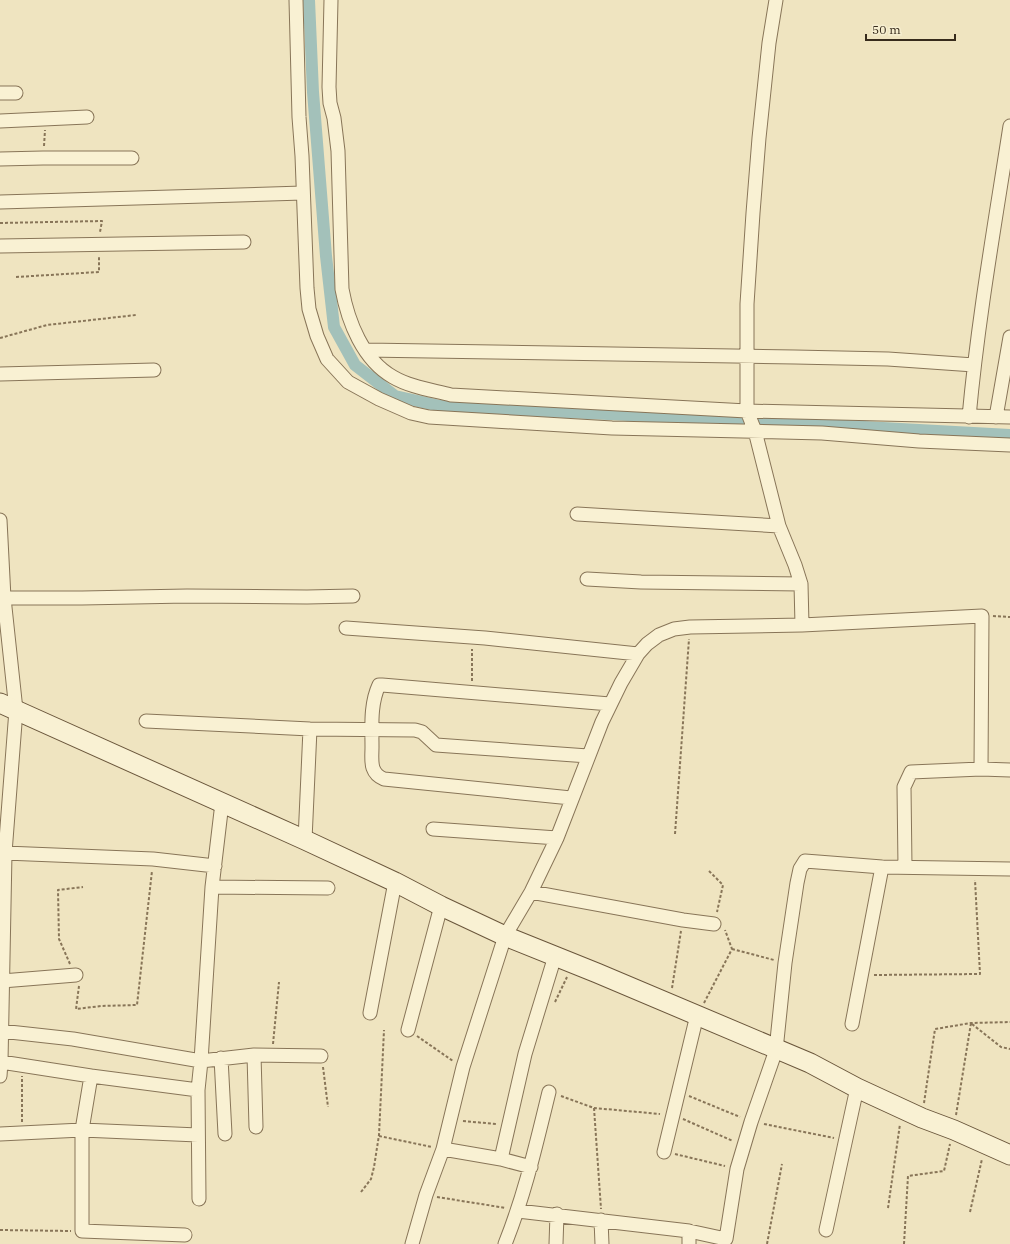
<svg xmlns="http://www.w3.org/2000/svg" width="1010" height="1244" font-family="'IBM Plex Serif',serif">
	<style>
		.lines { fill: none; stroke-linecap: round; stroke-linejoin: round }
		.canal { stroke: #a3c1ba; stroke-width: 12 }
		.street-casing { stroke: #887558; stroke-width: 15 }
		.secondary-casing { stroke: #6a563b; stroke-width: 21 }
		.path { stroke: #887558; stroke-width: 2; stroke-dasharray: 3 2; stroke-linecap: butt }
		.street { stroke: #f9f1d3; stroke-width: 13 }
		.secondary { stroke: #f9f1d3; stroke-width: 19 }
	</style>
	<rect width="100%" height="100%" fill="#efe4c0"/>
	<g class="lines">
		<path class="canal" d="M309,0L313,92L326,256L334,327L355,365L395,396L440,406L774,422L1010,435"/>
		<g class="street-casing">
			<path id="street" d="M296,0L299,117L302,156L307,288L309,309L317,336L327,359L348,382L379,399L411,413L429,417L612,428L822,433L919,441L1010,445
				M331,0L329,87L330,103L334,118L338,151L342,289C348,322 363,360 393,377C410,387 432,390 451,395L747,411L1010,417
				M776,0L769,43L759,138L753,213L747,304V411L755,431L779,526L795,565L801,584L802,625
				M0,93H16
				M0,121L87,117
				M0,159L43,158H132
				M0,202L303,193
				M0,246L244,242
				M366,350L795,357L888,359L974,365
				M0,374L154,370
				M969,417C978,319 995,223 1010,126
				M996,417L1010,337
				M577,514L779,526
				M0,520L4,598L16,710L5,853L1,1062
				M587,579L641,582L801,584
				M0,598H82L187,596L307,597L353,596
				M346,628L485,638L638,654
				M146,721L310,729L415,730L422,732L436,745L588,756
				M571,798L384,779C379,777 375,774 373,768C371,762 372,754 372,747C372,727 370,704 379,685H382L610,704
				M433,829L557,838
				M305,840L310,729
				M5,853L153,859L215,866
				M905,867L904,787L911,772L981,769L1010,770
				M212,887L328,888
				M531,892L683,920L714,924
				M2,981L76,975
				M370,1013L395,882
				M852,1024L882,867
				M408,1030L441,906
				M0,1031L73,1039L201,1061L254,1055L321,1056
				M254,1055L256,1127
				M221,1058L225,1134
				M0,1076L1,1062L91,1076L198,1090
				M91,1076L82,1130V1231L185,1235
				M0,1134L82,1130L198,1135
				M443,1149L501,1159L531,1167
				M664,1152L697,1015
				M501,1159L525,1054L555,956
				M199,1199L198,1090L201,1061L212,887L222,803
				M518,1211L689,1231L726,1239L737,1169L751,1122L776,1050L785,963L797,883L800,869L805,861L882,867L1010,869
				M601,1220L602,1244
				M826,1230L857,1088
				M412,1244L426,1195L443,1149L463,1067L505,936L531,892L557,838L602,722L621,683L638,654L647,644L659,635L674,629L690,627L802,625L982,616L981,769
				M505,1244C525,1194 536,1145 549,1092
				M556,1244L557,1214
				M689,1244V1231"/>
		</g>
		<g class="secondary-casing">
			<path id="secondary" d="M0,703L305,840L395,882L441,906L505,936L597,973L810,1063L857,1088L922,1118L954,1130L1010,1155"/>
		</g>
		<path class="path" d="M44,146L45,130
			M0,223L102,221L100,232
			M16,277L99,272V256
			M0,338L47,325L136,315
			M993,616L1010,617
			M472,681V649
			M675,834L689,639
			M709,871L723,885L717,912
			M732,949L774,960
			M70,964L59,939L58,890L83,887
			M874,975L980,974L975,880
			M79,986L76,1009L101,1006L137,1005L152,871
			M672,988L681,931
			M555,1002L567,977
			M704,1003L732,949L725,930
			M972,1024L1001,1047L1010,1049
			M417,1036L453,1061
			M273,1044L279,982
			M323,1067L328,1107
			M561,1096L594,1108L660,1114
			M689,1096L740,1117
			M924,1103L935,1029L971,1023L1010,1022
			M594,1108L601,1209
			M956,1115L971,1023
			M683,1119L733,1141
			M463,1121L496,1124
			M22,1122V1076
			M764,1124L834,1138
			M379,1136L432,1147
			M675,1154L725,1166
			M361,1192L371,1179L374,1167L379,1135L384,1030
			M437,1197L506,1208
			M888,1208L900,1124
			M970,1212L982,1159
			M0,1230L71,1231
			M767,1244L782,1164
			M904,1244L908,1176L944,1171L950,1144"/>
		<use href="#street" class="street"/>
		<use href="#secondary" class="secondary"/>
	</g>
	<path d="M866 34v6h89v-6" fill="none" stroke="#372b1c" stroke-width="2"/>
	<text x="872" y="34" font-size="12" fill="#372b1c" stroke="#f6eed0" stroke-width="3" paint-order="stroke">50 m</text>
</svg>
